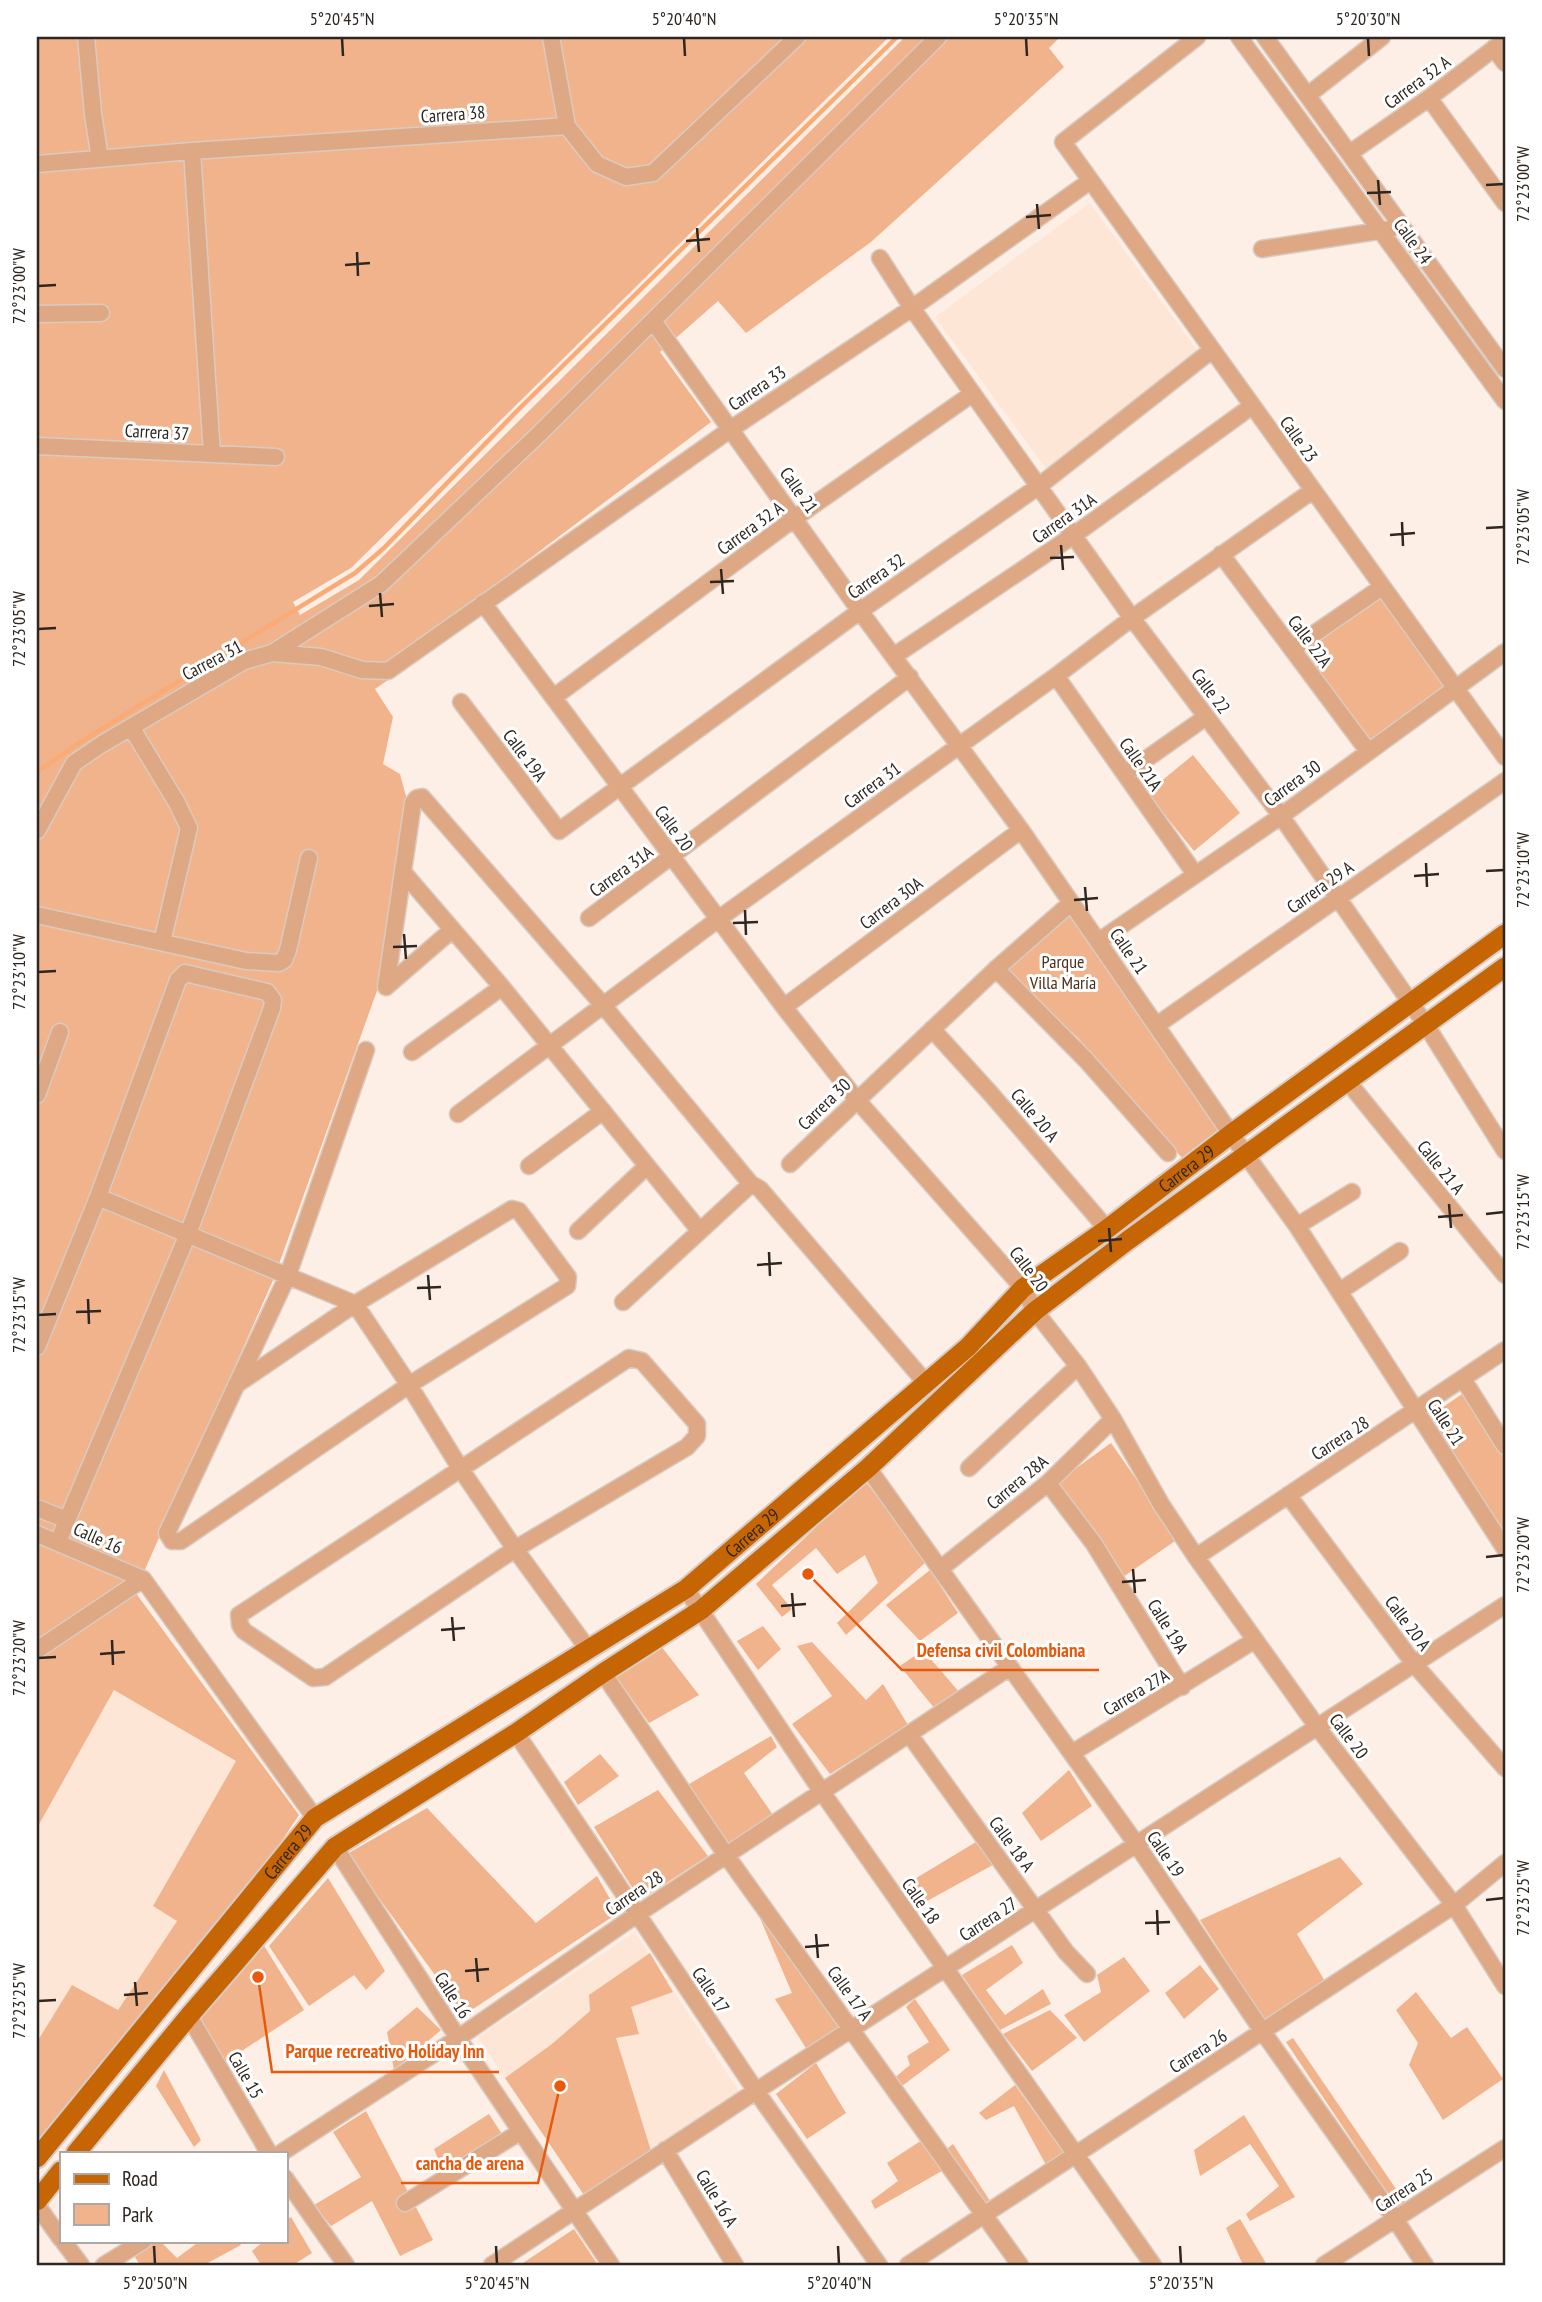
<svg xmlns="http://www.w3.org/2000/svg" width="1542" height="2302" font-family="'PT Sans Narrow',sans-serif">
	<style>
		.built { fill: #fee6d6 }
		.green { fill: #f0b38c }
		.lines { fill: none; stroke-linecap: round; stroke-linejoin: round }
		.stream { stroke: #faaa74; stroke-width: 4.5 }
		.minor-casing { stroke: #d8cbc2; stroke-width: 19 }
		.major-casing { stroke: #d8cbc2; stroke-width: 23 }
		.minor { stroke: #dfa885; stroke-width: 16 }
		.major { stroke: #c66504; stroke-width: 19 }
		.ticks { fill: none; stroke: #2e2620; stroke-width: 2.5 }
		.labels { text-anchor: middle; dominant-baseline: central; stroke-width: 6; stroke-linejoin: round; paint-order: stroke }
		.street-label { font-size: 18px; fill: #2e2620; stroke: #fff }
		.park-label { font-size: 18px; fill: #502f19; stroke: #fff }
		.leader { fill: none; stroke: #e8590c; stroke-width: 2.5 }
		.callout-dot { fill: #e8590c; stroke: #fff; stroke-width: 2.5 }
		.callout-label { font-size: 19px; text-anchor: middle; font-weight: bold; fill: #e8590c; stroke: #fff; stroke-width: 6; stroke-linejoin: round; paint-order: stroke }
		.neatline { fill: none; stroke: #2e2620; stroke-width: 2.5 }
		.ticks-label { font-size: 18px; text-anchor: middle; fill: #2e2620 }
	</style>
	<rect width="100%" height="100%" fill="#fdefe6"/>
	<path class="built" d="M1090,203L1201,356L1047,470L935,317Z
		M114,1690L236,1761L153,1906L177,1920L118,2010L72,1985L37,2042V1828Z
		M635,1932L740,2093L586,2198L478,2037Z"/>
	<path class="green" d="M37,37H889L351,568L293,602L300,615L359,580L905,37H1060L1049,48L1064,67L871,242L746,333L718,301L660,352L711,422L439,627L444,641L375,689L393,717L383,764L400,774L407,800L378,988L274,1278L135,1592L299,1815L241,1902L37,2150V2042L72,1985L118,2010L177,1921L153,1906L236,1761L114,1690L37,1828Z
		M1380,597L1446,683L1445,688L1369,743L1302,651Z
		M1193,755L1240,813L1194,851L1147,793Z
		M1070,912L1218,1129L1217,1136L1183,1159L1078,1038L1006,970Z
		M1465,1392L1505,1454V1535L1423,1421Z
		M1111,1443L1178,1539L1123,1577L1057,1482Z
		M865,1481L928,1560L846,1635L837,1623L878,1583L865,1555L837,1574L816,1548L772,1585L792,1609L782,1617L756,1584Z
		M930,1570L958,1613L920,1641L886,1605Z
		M763,1626L781,1649L758,1670L737,1641Z
		M812,1642L866,1700L883,1684L908,1725L830,1774L792,1724L832,1696L797,1646Z
		M661,1646L699,1695L649,1723L615,1675Z
		M923,1650L960,1693L935,1709L900,1666Z
		M771,1736L777,1747L744,1773L773,1815L723,1849L684,1787Z
		M600,1754L619,1776L578,1805L564,1782Z
		M1069,1770L1092,1806L1041,1841L1022,1813Z
		M658,1790L708,1856L640,1900L594,1827Z
		M427,1808L536,1923L597,1876L618,1913L464,2015L347,1854Z
		M981,1839L1000,1861L918,1906L903,1886Z
		M1340,1857L1363,1884L1297,1934L1326,1983L1267,2024L1200,1920Z
		M328,1878L385,1971L366,1990L354,1975L309,2006L269,1946Z
		M757,1911L842,2030L809,2053L775,1999L792,1993Z
		M263,1944L304,2010L222,2064L195,2020Z
		M1012,1945L1023,1963L986,1990L1005,2015L1043,1989L1051,2004L1000,2030L962,1975Z
		M650,1953L673,1992L631,2007L639,2034L616,2038L652,2154L586,2198L505,2078L552,2044L590,2011L589,1995Z
		M1124,1957L1150,1991L1084,2042L1064,2015L1101,1992L1097,1975Z
		M1200,1965L1219,1989L1184,2019L1165,1993Z
		M1416,1992L1451,2038L1467,2027L1503,2079L1443,2120L1409,2065L1418,2043L1396,2010Z
		M915,1999L950,2050L898,2089L893,2079L910,2065L907,2056L929,2042L906,2007Z
		M417,2007L441,2030L394,2070L387,2032Z
		M1050,2010L1077,2038L1032,2071L1003,2034Z
		M1293,2038L1409,2208L1402,2215L1286,2042Z
		M816,2063L846,2113L807,2139L776,2094Z
		M164,2070L201,2140L194,2147L156,2086Z
		M1015,2085L1069,2160L989,2216L943,2152L953,2144L992,2204L1046,2165L1014,2106L986,2120L979,2113Z
		M366,2111L433,2240L400,2256L372,2201L331,2226L314,2205L361,2177L333,2132Z
		M489,2114L505,2139L445,2177L434,2149Z
		M1244,2115L1295,2197L1250,2221L1246,2214L1279,2186L1250,2144L1200,2176L1194,2150Z
		M922,2140L942,2171L875,2209L871,2201L898,2181L887,2163Z
		M291,2217L312,2253L293,2265H261L252,2251L264,2241H285V2222Z
		M1240,2219L1267,2265H1243L1226,2228Z
		M574,2229L598,2265H520Z
		M156,2241H160L177,2258L200,2241H238L241,2245L204,2265H140L135,2257Z"/>
	<g class="lines">
		<path class="stream" d="M37,772L77,744L355,573L384,548L519,409L897,37"/>
		<g class="minor-casing">
			<path id="minor" d="M86,37L93,114L100,159
				M551,37L567,126
				M1197,37L1063,142L1505,757
				M1239,37L1505,401
				M1265,37L1505,369
				M1494,48L1505,63
				M1308,95L1382,37
				M1429,98L1505,203
				M192,151L212,454
				M1350,153L1429,98L1505,40
				M37,164L192,151L567,126L597,164L626,177L653,173L797,37
				M1262,249L1391,229
				M880,258L912,308L1132,618L1281,816L1426,1025L1505,1151
				M37,314L101,313
				M653,321L860,611L1021,830L1231,1134L1297,1226L1505,1549
				M37,446L276,457
				M1221,554L1368,751
				M483,603L784,1007L857,1100L1023,1288L1035,1311L1078,1366L1113,1419L1161,1504L1196,1557L1318,1728L1454,1905L1505,1986
				M1292,649L1382,587
				M272,653L381,584L539,434L938,37
				M894,656L1074,535L1252,406
				M1056,676L1195,874
				M554,697L795,518L972,394
				M461,702L559,831L860,611L1039,486L1212,350
				M131,727L177,803L189,828L162,942
				M1125,774L1206,717
				M37,831L74,763L102,744L244,661L272,653L321,657L362,670L388,671L731,429L912,308L1090,181
				M403,872L502,987L700,1231
				M37,915L246,961L279,963L284,960L288,950L309,858
				M589,918L910,677
				M1099,941L1281,816L1505,652
				M996,969L1086,1060L1168,1153
				M386,987L413,803L417,798L422,797L602,1004L751,1184L760,1189L926,1383
				M386,987L452,930
				M784,1007L1021,830
				M1157,1025L1505,781
				M932,1029L991,1094L1107,1229
				M412,1052L502,987
				M1348,1082L1505,1275
				M37,1095L60,1032
				M458,1114L717,920L1056,676L1132,618L1312,491
				M790,1164L996,969L1071,903
				M529,1166L603,1111
				M98,1197L355,1304L409,1385L460,1468L515,1549L588,1649
				M1297,1226L1352,1192
				M578,1231L647,1166
				M1340,1291L1400,1251
				M623,1302L751,1184
				M37,1347L98,1197L178,980L185,973L267,992L273,1000L272,1008L188,1234L58,1542
				M629,1358L642,1361L697,1424V1436L687,1447L515,1549L325,1677L313,1678L244,1631L240,1625L239,1615Z
				M1463,1379L1505,1446
				M236,1385L355,1304L512,1209L519,1211L568,1277L567,1286L409,1385L181,1541H172L167,1533L288,1275L366,1050
				M868,1468L1137,1845L1263,2032L1395,2219L1425,2265
				M969,1468L1078,1366
				M1048,1483L1094,1544L1182,1687
				M1288,1495L1415,1665L1505,1768
				M37,1508L67,1520
				M37,1534L143,1579L315,1818
				M1196,1557L1505,1350
				M940,1569L1048,1483L1113,1419
				M686,1589L822,1792L1153,2265
				M37,1650L143,1579
				M603,1673L726,1855L1020,2265
				M516,1733L756,2091L879,2265
				M909,1734L1066,1952L1087,1974
				M1072,1753L1255,1640
				M335,1847L458,2038L611,2265
				M189,2016L269,2153
				M665,2150L735,2265
				M281,2153L458,2038L636,1915L1010,1667
				M285,2178L346,2265
				M405,2203L520,2132
				M37,2205L61,2239
				M63,2241L81,2265
				M104,2265L143,2241
				M492,2265L756,2091L1505,1605
				M908,2265L1454,1905L1505,1863
				M1324,2265L1505,2148"/>
		</g>
		<g class="major-casing">
			<g id="major">
				<path d="M76,2153L189,2016L335,1847L516,1733L603,1673L701,1610L868,1468L1035,1311L1127,1241L1505,967"/>
				<path id="s1" d="M37,2158L315,1818L686,1589L968,1347L1023,1288L1107,1229L1231,1134L1505,934"/>
				<path d="M37,2201L61,2171"/>
			</g>
		</g>
		<use href="#minor" class="minor"/>
		<use href="#major" class="major"/>
	</g>
	<path class="ticks" d="M342,38L343,56M684,38L685,56M1026,38L1027,56M1368,38L1369,56M1378,180L1380,205M1486,185L1504,184M1367,193L1391,192M1037,204L1039,229M1026,217L1051,215M697,228L699,252M686,241L710,239M357,252L358,276M345,265L370,263M38,286L56,285M1402,522L1403,546M1486,528L1504,527M1390,535L1415,533M1061,545L1063,570M1050,558L1074,557M721,569L723,594M710,582L734,581M380,593L382,617M369,606L394,604M38,629L56,628M1426,863L1427,887M1486,871L1504,870M1414,876L1439,874M1085,887L1087,911M1074,900L1098,898M745,910L746,935M733,923L758,922M404,934L406,959M393,947L417,946M38,972L56,971M1449,1204L1451,1228M1486,1214L1504,1212M1438,1217L1463,1215M1109,1228L1111,1252M1098,1241L1122,1239M769,1252L770,1276M757,1265L782,1263M428,1275L430,1300M417,1288L441,1287M88,1299L89,1324M76,1312L101,1311M38,1315L56,1314M1486,1557L1504,1555M1133,1569L1135,1593M1122,1582L1146,1580M792,1593L794,1617M781,1606L806,1604M452,1617L454,1641M441,1630L465,1628M112,1640L113,1665M100,1654L125,1652M38,1658L56,1657M1486,1900L1504,1898M1157,1910L1158,1935M1145,1923L1170,1922M816,1934L818,1958M805,1947L829,1945M476,1958L478,1982M465,1971L489,1969M135,1982L137,2006M124,1995L148,1993M38,2001L56,2000M154,2246L155,2264M496,2246L497,2264M838,2246L839,2264M1180,2246L1181,2264"/>
	<g class="labels">
		<g class="street-label">
			<text transform="translate(1417 82) rotate(-36)">Carrera 32 A</text>
			<text transform="translate(453 114) rotate(-4)">Carrera 38</text>
			<text transform="translate(1413 241) rotate(54)">Calle 24</text>
			<text transform="translate(757 388) rotate(-34)">Carrera 33</text>
			<text transform="translate(157 432) rotate(3)">Carrera 37</text>
			<text transform="translate(1299 439) rotate(55)">Calle 23</text>
			<text transform="translate(799 490) rotate(55)">Calle 21</text>
			<text transform="translate(1064 518) rotate(-35)">Carrera 31A</text>
			<text transform="translate(750 528) rotate(-36)">Carrera 32 A</text>
			<text transform="translate(876 576) rotate(-35)">Carrera 32</text>
			<text transform="translate(1310 641) rotate(53)">Calle 22A</text>
			<text transform="translate(212 660) rotate(-28)">Carrera 31</text>
			<text transform="translate(1211 691) rotate(53)">Calle 22</text>
			<text transform="translate(525 755) rotate(53)">Calle 19A</text>
			<text transform="translate(1141 764) rotate(55)">Calle 21A</text>
			<text transform="translate(1292 783) rotate(-36)">Carrera 30</text>
			<text transform="translate(872 785) rotate(-36)">Carrera 31</text>
			<text transform="translate(674 828) rotate(54)">Calle 20</text>
			<text transform="translate(621 871) rotate(-36)">Carrera 31A</text>
			<text transform="translate(1320 887) rotate(-35)">Carrera 29 A</text>
			<text transform="translate(891 903) rotate(-37)">Carrera 30A</text>
			<text transform="translate(1129 951) rotate(55)">Calle 21</text>
			<text transform="translate(824 1104) rotate(-44)">Carrera 30</text>
			<text transform="translate(1035 1115) rotate(50)">Calle 20 A</text>
			<text transform="translate(1441 1167) rotate(51)">Calle 21 A</text>
			<text stroke="none"><textPath href="#s1" startOffset="1530">Carrera 29</textPath></text>
			<text transform="translate(1029 1269) rotate(53)">Calle 20</text>
			<text transform="translate(1446 1422) rotate(57)">Calle 21</text>
			<text transform="translate(1340 1438) rotate(-33)">Carrera 28</text>
			<text transform="translate(1017 1482) rotate(-40)">Carrera 28A</text>
			<text stroke="none"><textPath href="#s1" startOffset="962">Carrera 29</textPath></text>
			<text transform="translate(98 1538) rotate(24)">Calle 16</text>
			<text transform="translate(1408 1623) rotate(53)">Calle 20 A</text>
			<text transform="translate(1168 1626) rotate(58)">Calle 19A</text>
			<text transform="translate(1136 1692) rotate(-31)">Carrera 27A</text>
			<text transform="translate(1349 1736) rotate(53)">Calle 20</text>
			<text transform="translate(1012 1844) rotate(54)">Calle 18 A</text>
			<text stroke="none"><textPath href="#s1" startOffset="396">Carrera 29</textPath></text>
			<text transform="translate(1166 1854) rotate(56)">Calle 19</text>
			<text transform="translate(634 1893) rotate(-34)">Carrera 28</text>
			<text transform="translate(921 1901) rotate(55)">Calle 18</text>
			<text transform="translate(988 1919) rotate(-33)">Carrera 27</text>
			<text transform="translate(711 1990) rotate(56)">Calle 17</text>
			<text transform="translate(850 1993) rotate(54)">Calle 17 A</text>
			<text transform="translate(453 1995) rotate(57)">Calle 16</text>
			<text transform="translate(1198 2051) rotate(-33)">Carrera 26</text>
			<text transform="translate(246 2075) rotate(60)">Calle 15</text>
			<text transform="translate(1404 2190) rotate(-33)">Carrera 25</text>
			<text transform="translate(717 2198) rotate(59)">Calle 16 A</text>
		</g>
		<g class="park-label">
			<text x="1063" y="961">Parque<tspan x="1063" dy="21">Villa María</tspan></text>
		</g>
	</g>
	<path class="leader" d="M808 1574L902 1670H1099M258 1977L272 2072H499M560 2086L538 2183H401"/>
	<g class="callout-dot">
		<circle cx="808" cy="1574" r="7"/>
		<circle cx="258" cy="1977" r="7"/>
		<circle cx="560" cy="2086" r="7"/>
	</g>
	<g class="callout-label">
		<text x="1001" y="1657">Defensa civil Colombiana</text>
		<text x="385" y="2058">Parque recreativo Holiday Inn</text>
		<text x="470" y="2170">cancha de arena</text>
	</g>
	<rect width="1542" height="2302" fill="none" stroke="#ffffff" stroke-width="77"/>
	<rect x="60" y="2152" width="228" height="91" fill="#ffffff" stroke="#aba8a6" stroke-width="2"/>
	<rect x="74" y="2174" width="35" height="10" fill="#c66504" stroke="#aba8a6" stroke-width="2"/>
	<text x="122" y="2186" font-size="21" fill="#2e2620">Road</text>
	<rect x="74" y="2204" width="35" height="21" fill="#f0b38c" stroke="#aba8a6" stroke-width="2"/>
	<text x="122" y="2222" font-size="21" fill="#2e2620">Park</text>
	<rect x="38" y="38" width="1466" height="2226" class="neatline"/>
	<g class="ticks-label">
		<text x="342" y="25">5°20'45"N</text>
		<text x="684" y="25">5°20'40"N</text>
		<text x="1026" y="25">5°20'35"N</text>
		<text x="1368" y="25">5°20'30"N</text>
		<text transform="translate(1523 184) rotate(-90)" y="6">72°23'00"W</text>
		<text transform="translate(19 286) rotate(-90)" y="6">72°23'00"W</text>
		<text transform="translate(1523 527) rotate(-90)" y="6">72°23'05"W</text>
		<text transform="translate(19 629) rotate(-90)" y="6">72°23'05"W</text>
		<text transform="translate(1523 870) rotate(-90)" y="6">72°23'10"W</text>
		<text transform="translate(19 972) rotate(-90)" y="6">72°23'10"W</text>
		<text transform="translate(1523 1212) rotate(-90)" y="6">72°23'15"W</text>
		<text transform="translate(19 1315) rotate(-90)" y="6">72°23'15"W</text>
		<text transform="translate(1523 1555) rotate(-90)" y="6">72°23'20"W</text>
		<text transform="translate(19 1658) rotate(-90)" y="6">72°23'20"W</text>
		<text transform="translate(1523 1898) rotate(-90)" y="6">72°23'25"W</text>
		<text transform="translate(19 2001) rotate(-90)" y="6">72°23'25"W</text>
		<text x="155" y="2289">5°20'50"N</text>
		<text x="497" y="2289">5°20'45"N</text>
		<text x="839" y="2289">5°20'40"N</text>
		<text x="1181" y="2289">5°20'35"N</text>
	</g>
</svg>
